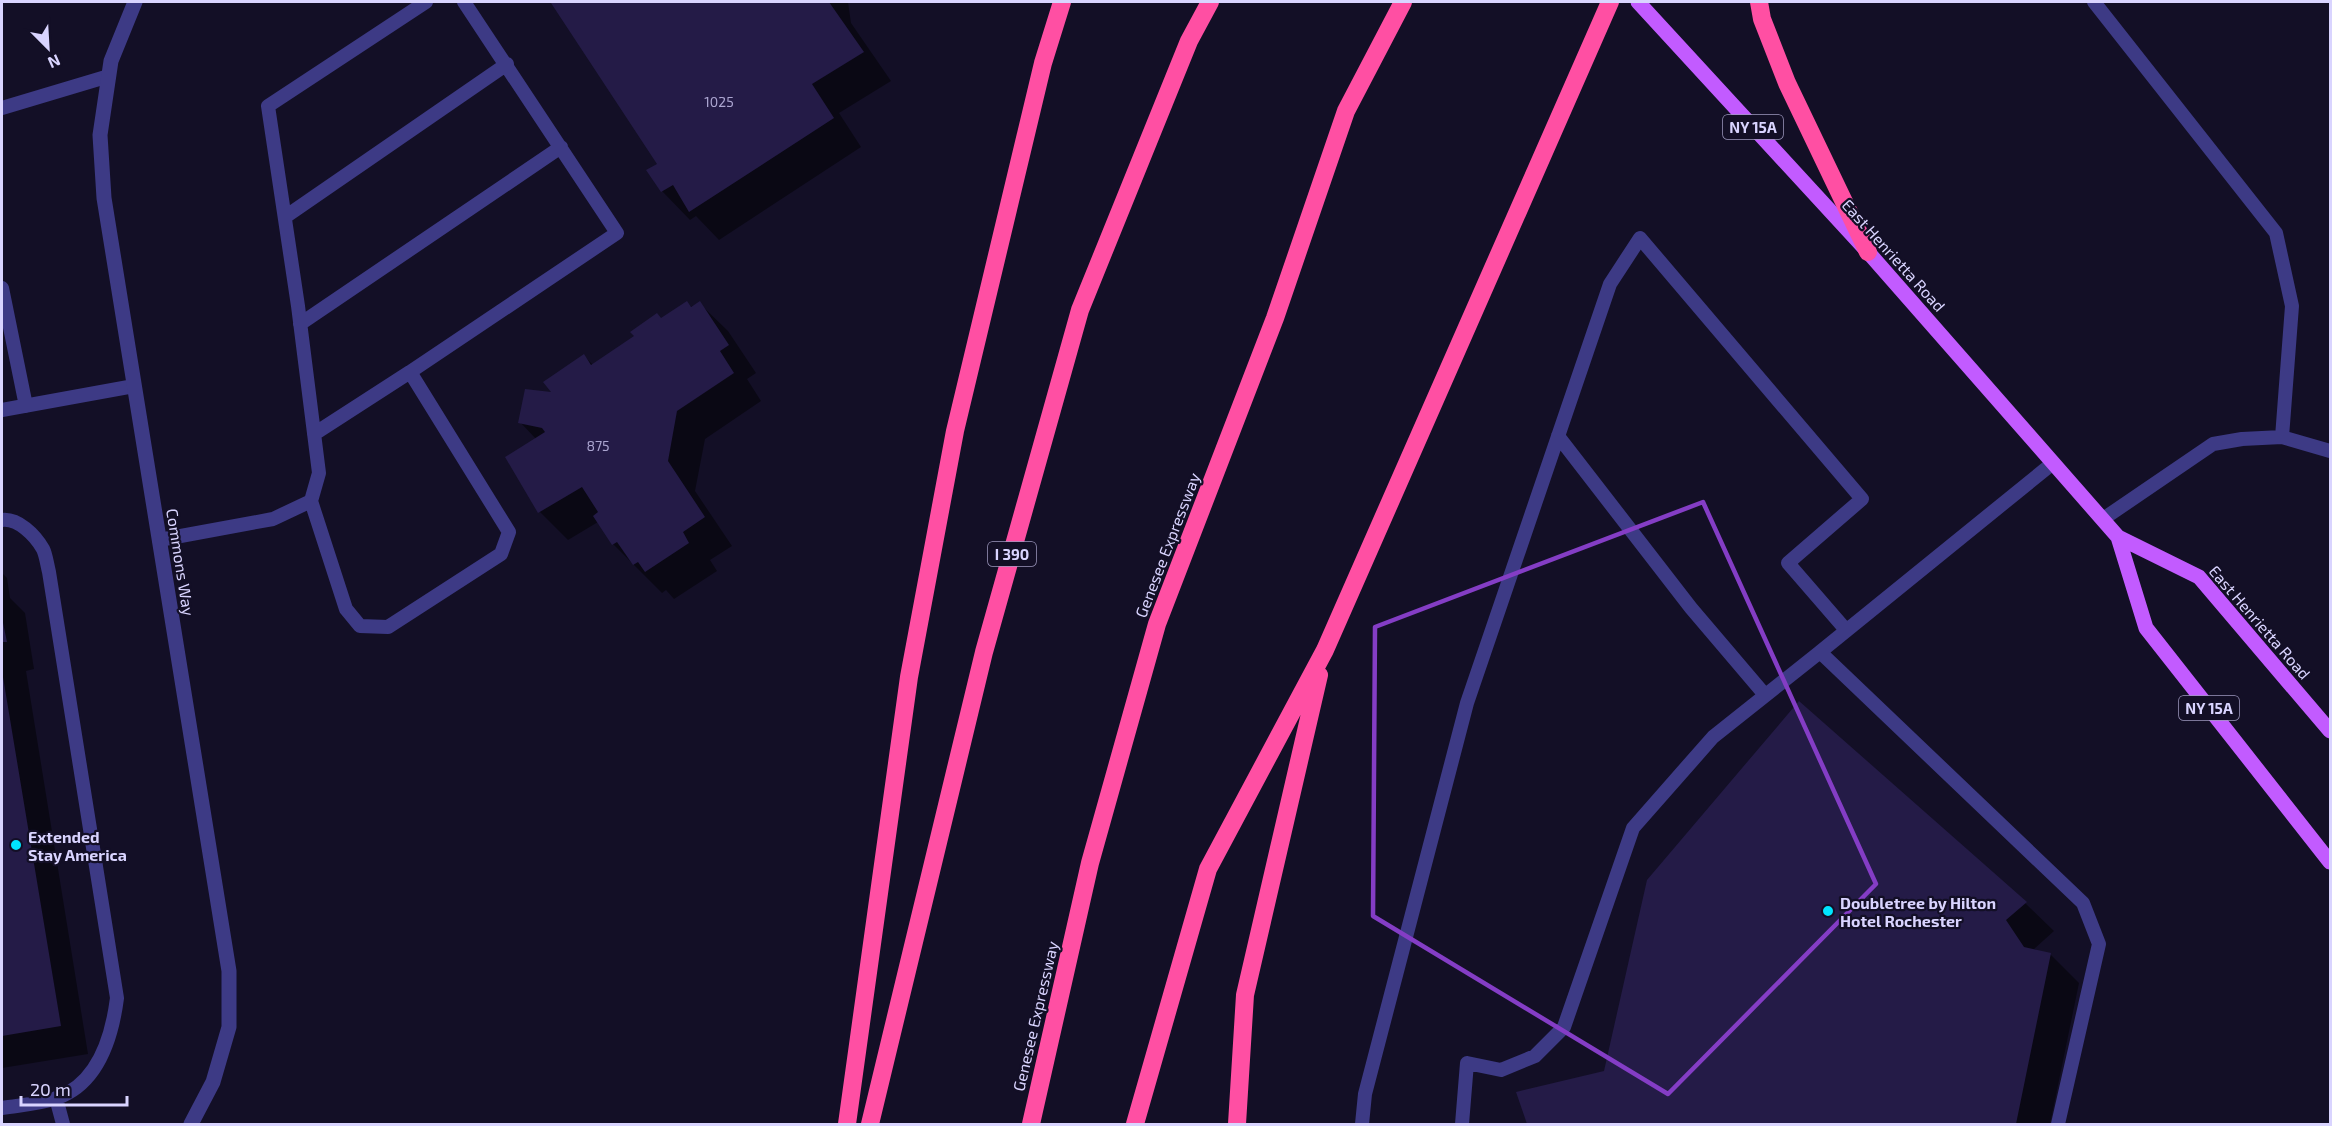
<svg xmlns="http://www.w3.org/2000/svg" width="2332" height="1126" font-family="'Exo 2',sans-serif">
	<style>
		.shadow { fill: #0007 }
		.building { fill: #241b47 }
		.lines { fill: none; stroke-linecap: round; stroke-linejoin: round }
		.service { stroke: #3d3a85; stroke-width: 14 }
		.minor { stroke: #3d3a85; stroke-width: 15 }
		.primary { stroke: #c25bff; stroke-width: 15 }
		.motorway { stroke: #ff4fa3; stroke-width: 18 }
		.marked { fill: none; stroke: #843dc5; stroke-width: 4.5; stroke-linejoin: round }
		.poi-dot { fill: #00e5ff; stroke: #130f26; stroke-width: 2 }
		.labels { text-anchor: middle; dominant-baseline: central; stroke-width: 4.5; stroke-linejoin: round; paint-order: stroke }
		.number-label { font-size: 14px; fill: #aca6d1 }
		.shield { fill: #130f26; stroke: #9e99be; stroke-width: 1.5 }
		.shield-label { font-size: 15px; font-weight: bold; fill: #d9d4ff }
		.street-label { font-size: 16px; fill: #d9d4ff; stroke: #130f26 }
		.poi-label { font-size: 16px; font-weight: bold; fill: #d9d4ff; stroke: #130f26; text-anchor: start }
	</style>
	<rect width="100%" height="100%" fill="#130f26"/>
	<path class="shadow" d="M556,2H848L851,23L891,81L839,113L861,147L719,240L696,216L690,220L662,191L659,164L553,4Z
		M699,303L728,331L756,373L747,379L761,401L705,439L695,491L732,546L710,560L717,571L674,599L666,590L662,593L613,544L598,522L568,540L540,512L536,439L520,422L554,394L584,356L593,365L662,319Z
		M2,573L7,578L10,598L25,613L34,669L26,671L88,1054L2,1068Z
		M2025,903L2054,931L2034,949L2051,955L2079,983L2050,1124H1528L1518,1093L1605,1072Z"/>
	<path class="building" d="M553,2H829L864,52L812,84L834,118L689,212L673,185L661,192L646,170L657,164L551,3Z
		M687,301L691,307L700,301L729,345L720,351L734,373L677,411L668,461L705,517L683,532L689,543L645,572L638,562L633,565L617,542L612,545L593,516L598,512L582,487L538,513L505,457L545,432L542,428L518,423L525,389L551,392L543,382L584,354L591,365L634,336L630,332L657,313L661,318Z
		M2,618L7,642H2Z
		M2,671L61,1026L2,1036Z
		M1799,701L2027,902L2006,920L2024,947L2051,953L2016,1124H1527L1516,1092L1604,1071L1647,880Z"/>
	<g class="lines">
		<path class="service" d="M2094,2L2276,233L2292,306L2282,437
			M2,108L109,76
			M285,217L507,64
			M2,288L26,406
			M300,324L561,147
			M410,372L617,233L464,2
			M2,410L134,386
			M1558,436L1691,608L1765,695
			M2053,463L1820,652L2083,903L2099,944L2058,1124
			M311,501L346,609L360,626L388,627L501,554L509,532L410,372L314,434
			M2103,519L2213,444L2242,439L2282,437L2330,451
			M2,520C18,518 35,535 43,549C46,555 47,564 49,572L117,998C112,1037 99,1083 57,1098C40,1104 20,1105 2,1108
			M159,540L273,519L311,501L319,473L298,306L268,106L426,2
			M56,1098L63,1124
			M1362,1124L1365,1094L1467,703L1610,284L1640,238L1862,499L1788,563L1846,630
			M1462,1124L1467,1063L1501,1070L1535,1056L1564,1027L1633,828L1713,737L1820,652"/>
		<path class="minor" d="M135,2L111,61L100,135L104,198L229,971V1027L213,1082L191,1124"/>
		<path class="primary" d="M1638,2L1868,252L2118,537L2199,577L2330,731
			M2118,537L2146,628L2330,862"/>
		<path class="motorway" d="M1759,2L1762,19L1787,83L1868,252
			M847,1124L909,677L955,431L1043,63L1062,2
			M870,1124L984,652L1080,310L1189,41L1210,2
			M1031,1124L1090,863L1157,624L1275,318L1346,111L1403,2
			M1135,1124L1208,869L1325,650L1610,2
			M1237,1124L1245,995L1319,675"/>
	</g>
	<path class="marked" d="M1703,502L1876,884L1668,1094L1373,916L1375,627Z"/>
	<g class="poi-dot">
		<circle cx="16" cy="845" r="6"/>
		<circle cx="1828" cy="911" r="6"/>
	</g>
	<g class="labels">
		<g class="number-label">
			<text x="719" y="101">1025</text>
			<text x="598" y="445">875</text>
		</g>
		<g class="shield">
			<rect x="1723" y="115" width="60" height="24" rx="4.5"/>
			<rect x="988" y="542" width="48" height="24" rx="4.5"/>
			<rect x="2179" y="696" width="60" height="24" rx="4.5"/>
		</g>
		<g class="shield-label">
			<text x="1753" y="127">NY 15A</text>
			<text x="1012" y="554">I 390</text>
			<text x="2209" y="708">NY 15A</text>
		</g>
		<g class="street-label">
			<text transform="translate(1894 255) rotate(48)">East Henrietta Road</text>
			<text transform="translate(1167 545) rotate(-69)">Genesee Expressway</text>
			<text transform="translate(181 562) rotate(81)">Commons Way</text>
			<text transform="translate(2260 622) rotate(49)">East Henrietta Road</text>
			<text transform="translate(1035 1016) rotate(-77)">Genesee Expressway</text>
		</g>
		<g class="poi-label">
			<text x="28" y="836">Extended<tspan x="28" dy="18">Stay America</tspan></text>
			<text x="1840" y="902">Doubletree by Hilton<tspan x="1840" dy="18">Hotel Rochester</tspan></text>
		</g>
	</g>
	<rect width="2332" height="1126" fill="none" stroke="#d9d4ff" stroke-width="6"/>
	<g transform="translate(48 48) rotate(156)" stroke="#130f26" stroke-width="4.5" paint-order="stroke">
	<path d="M0-4.5L10 22L0 15L-10 22Z" fill="#d9d4ff"/>
	<text y="-9" font-size="16" font-weight="bold" text-anchor="middle" fill="#d9d4ff">N</text>
	</g>
	<path d="M21 1096v9h106v-9" fill="none" stroke="#d9d4ff" stroke-width="3"/>
	<text x="30" y="1096" font-size="18" fill="#d9d4ff" stroke="#130f26" stroke-width="4.5" paint-order="stroke">20 m</text>
</svg>
